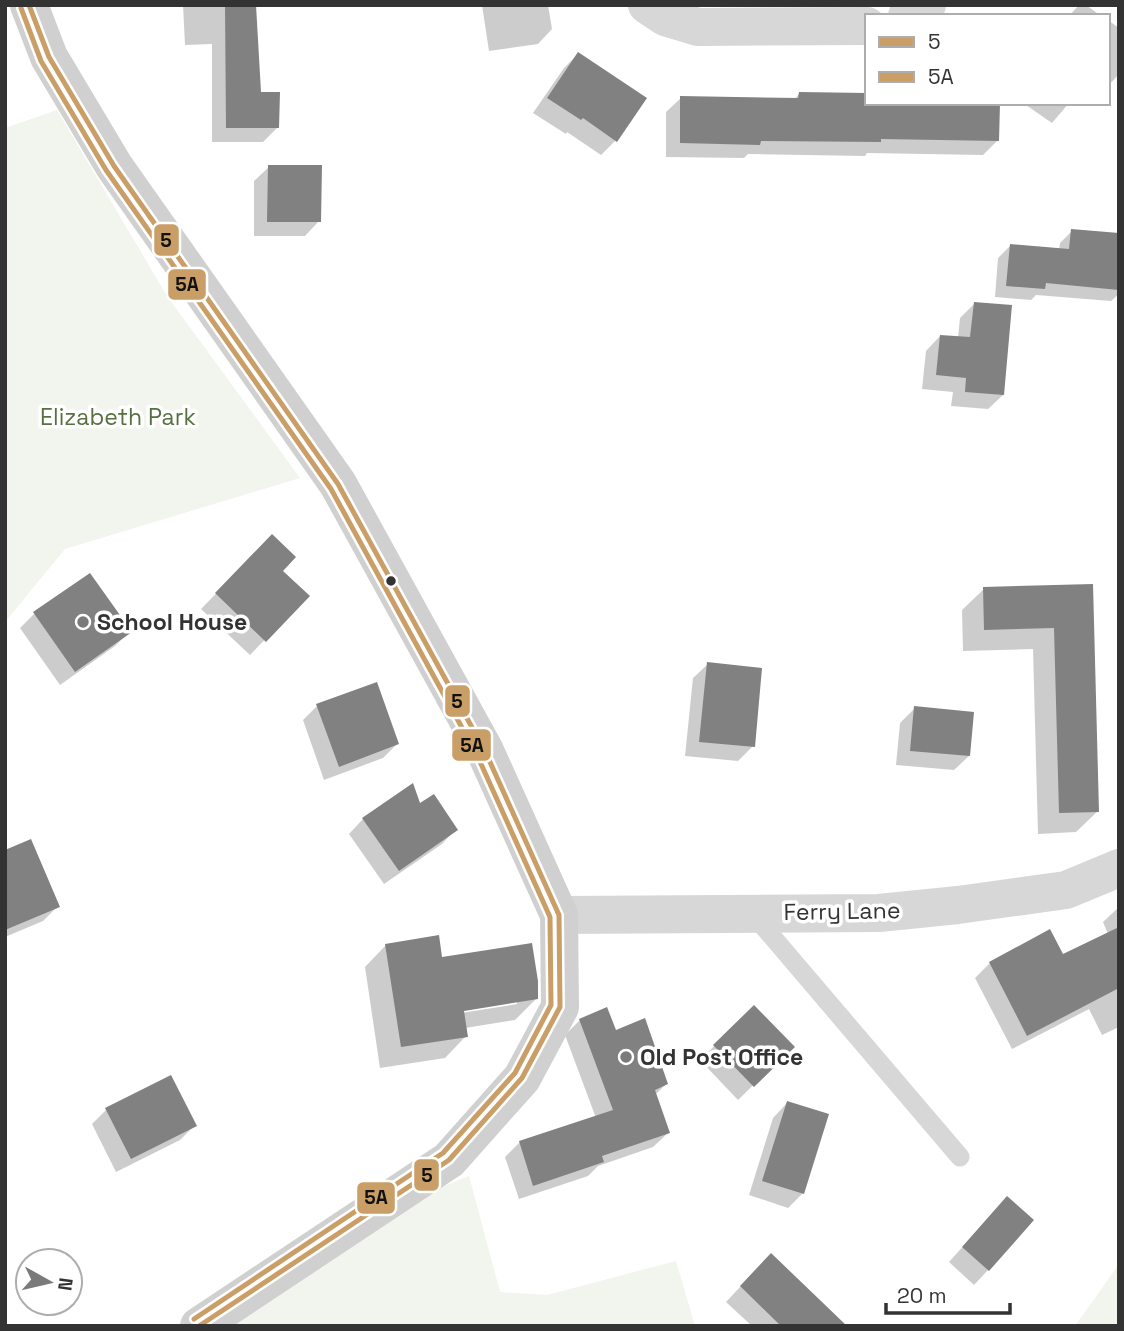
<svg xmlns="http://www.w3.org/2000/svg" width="1124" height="1331" font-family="'Space Grotesk',sans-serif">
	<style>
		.green { fill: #f1f5ed }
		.shadow { fill: #0003; fill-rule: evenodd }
		.building { fill: #818181 }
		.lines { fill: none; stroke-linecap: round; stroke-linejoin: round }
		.service { stroke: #d7d7d7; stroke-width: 19 }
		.minor { stroke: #d7d7d7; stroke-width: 38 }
		.secondary { stroke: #d0d0d0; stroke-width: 38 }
		.bus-1-casing { stroke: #fff; stroke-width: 10 }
		.bus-2-casing { stroke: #fff; stroke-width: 10 }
		.bus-1 { stroke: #ca9e67; stroke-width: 5 }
		.bus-2 { stroke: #ca9e67; stroke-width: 5 }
		.bus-dot { fill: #333; stroke: #fff; stroke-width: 2.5 }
		.poi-dot { fill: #7a7a7a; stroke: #fff; stroke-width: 2.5 }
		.labels { text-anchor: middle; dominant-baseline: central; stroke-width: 7; stroke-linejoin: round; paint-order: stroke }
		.park-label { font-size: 23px; fill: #56703f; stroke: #fff }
		.poi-label { font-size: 23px; font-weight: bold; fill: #333; stroke: #fff; text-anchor: start }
		.street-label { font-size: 23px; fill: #333; stroke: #fff }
		.line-badge { stroke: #fff; stroke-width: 2.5 }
		.pale-badge-label { font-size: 19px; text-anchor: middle; font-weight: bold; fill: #111 }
	</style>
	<rect width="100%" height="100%" fill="#fff"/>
	<path class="green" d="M57,110L167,296L300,478L65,549L5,622V128Z
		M469,1176L500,1292L547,1295L676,1261L695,1326H213L321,1236Z
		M1119,1264V1326H1075Z"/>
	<path class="shadow" d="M183,5H254L259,94L278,127L263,142H212V44L185,45Z
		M482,5H548L552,29L538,44L489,51Z
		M1079,5H1086L1101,16H1069Z
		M1108,20L1119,28V74L1108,86Z
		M578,54L616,140L601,155L567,132L566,134L533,113L564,68Z
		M799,94L867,103L997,141L983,155L867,153L865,156L748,154L744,158L666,157V112L681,98L794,100Z
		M1023,103H1069L1052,123Z
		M269,167L319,221L305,236H254V181Z
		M1072,231L1119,234V294L1111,301L1036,295L1031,300L995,297L998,258L1010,246L1059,250L1060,243Z
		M974,304L1003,395L988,409L951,406L953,392L922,389L926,351L940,336L958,338L960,318Z
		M272,536L281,571L307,596L250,655L201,609Z
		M1091,586L1098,811L1076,832L1038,834L1033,649L963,651L962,610L984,589Z
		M34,614L129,632L115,646L60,685L20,628Z
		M708,664L753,746L738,761L685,756L693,678Z
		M317,706L397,744L383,758L324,780L303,720Z
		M915,708L969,756L954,770L896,765L900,723Z
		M419,806L456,829L442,844L384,884L349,834L363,819Z
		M5,852L58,906L43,921L5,937Z
		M1119,907V1027L1102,1035L1089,1009L1012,1049L975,978L990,963L1062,957L1108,934L1103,922Z
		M386,945L440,959L536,999L515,1020L465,1028L466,1036L445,1058L380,1068L365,967ZM517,1001V1004L455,1014V1011Z
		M754,1007L792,1047L738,1100L700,1060Z
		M580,1020L615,1032L666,1084L655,1095L668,1133L653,1147L598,1166L588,1176L519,1199L505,1157L520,1142L596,1118L565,1035Z
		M787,1103L803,1193L788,1208L749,1195L773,1118Z
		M106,1110L195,1125L180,1140L116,1172L92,1124Z
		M993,1213L988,1270L974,1285L949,1262Z
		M756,1270L819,1326H752L726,1302Z"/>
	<path class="building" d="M225,5H256L261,92H280L279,128H226Z
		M578,52L647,98L617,142L583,118L581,120L547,98Z
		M799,92L867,93V103H1000L999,141L881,139V142L761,141L760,145L680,143V96L798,98Z
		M268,165H322L321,222H267Z
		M1071,229L1119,233V290L1046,283L1045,289L1006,286L1010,244L1069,249Z
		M974,302L1012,305L1004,395L965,392L966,378L936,375L940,335L970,337Z
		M272,534L296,557L283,571L310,596L266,642L215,593Z
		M90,573L132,632L75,672L33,612Z
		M1093,584L1099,812L1059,813L1054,628L984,630L983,587Z
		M707,662L762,668L755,747L699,742Z
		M377,682L399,744L339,767L316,704Z
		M914,706L974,712L970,756L910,751Z
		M413,783L420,803L434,794L458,830L399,871L362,818Z
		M31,839L60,907L5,930V850Z
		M1119,927V988L1027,1036L989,962L1050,929L1063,954Z
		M439,935L442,957L532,943L538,981V999L464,1011L468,1037L401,1047L385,944Z
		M754,1005L795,1047L754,1087L713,1045Z
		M607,1007L616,1030L645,1018L668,1084L655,1090L670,1133L602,1156L604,1162L533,1186L519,1141L613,1110L579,1019Z
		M171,1075L197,1126L131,1159L105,1108Z
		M787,1101L829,1114L804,1194L762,1181Z
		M1007,1196L1034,1220L989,1271L962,1247Z
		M771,1253L847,1326H781L740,1286Z"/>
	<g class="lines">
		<path class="service" d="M752,913L960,1157"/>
		<path class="minor" d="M647,5L665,17L698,27L867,26
			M907,16L927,5
			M559,915L879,913L958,905L1066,890L1119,868"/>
		<path class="secondary" d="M29,5L49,57L114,166L338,484L485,751L559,915L560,1007L522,1078L449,1160L199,1326"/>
		<g class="bus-1-casing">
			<path id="bus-1" d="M29,5L49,57L114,166L338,484L485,751L559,915L560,1007L522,1078L449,1160L199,1326"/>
		</g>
		<g class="bus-2-casing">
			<path id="bus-2" d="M21,8L41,61L106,170L331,489L477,755L550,917L551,1005L515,1073L443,1153L194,1319"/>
		</g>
		<use href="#bus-1" class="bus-1"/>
		<use href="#bus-2" class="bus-2"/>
	</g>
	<circle class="bus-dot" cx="391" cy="581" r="6"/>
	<g class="poi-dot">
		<circle cx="83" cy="622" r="7"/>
		<circle cx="626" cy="1057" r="7"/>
	</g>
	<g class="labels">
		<g class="park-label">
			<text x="118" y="417">Elizabeth Park</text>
		</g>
		<g class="poi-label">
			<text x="97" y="622">School House</text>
			<text x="640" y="1057">Old Post Office</text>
		</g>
		<g class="street-label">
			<text transform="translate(842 911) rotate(-1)">Ferry Lane</text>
		</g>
	</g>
	<g class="line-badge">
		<rect x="153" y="223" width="27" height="34" rx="7" fill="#ca9e67"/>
		<rect x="167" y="268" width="40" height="33" rx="7" fill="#ca9e67"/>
		<rect x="444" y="684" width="27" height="34" rx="7" fill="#ca9e67"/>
		<rect x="451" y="728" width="41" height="34" rx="7" fill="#ca9e67"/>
		<rect x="413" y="1158" width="27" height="34" rx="7" fill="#ca9e67"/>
		<rect x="356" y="1181" width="40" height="34" rx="7" fill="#ca9e67"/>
	</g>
	<g class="pale-badge-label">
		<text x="166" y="247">5</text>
		<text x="187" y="291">5A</text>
		<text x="457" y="708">5</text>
		<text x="472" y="752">5A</text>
		<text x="427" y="1182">5</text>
		<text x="376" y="1204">5A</text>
	</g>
	<rect width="1124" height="1331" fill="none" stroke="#333333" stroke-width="14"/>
	<rect x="865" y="14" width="245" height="91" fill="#ffffff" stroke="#adadad" stroke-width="2"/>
	<rect x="879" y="37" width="35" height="10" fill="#ca9e67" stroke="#adadad" stroke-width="2"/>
	<text x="928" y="49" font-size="21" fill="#333333">5</text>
	<rect x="879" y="72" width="35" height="10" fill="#ca9e67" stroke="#adadad" stroke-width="2"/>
	<text x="928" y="84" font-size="21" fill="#333333">5A</text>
	<g transform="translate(49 1282) rotate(98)"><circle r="33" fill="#ffffff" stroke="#adadad" stroke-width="2"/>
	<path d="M0-5L12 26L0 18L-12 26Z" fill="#7a7a7a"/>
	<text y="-10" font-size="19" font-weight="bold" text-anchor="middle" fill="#333333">N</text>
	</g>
	<path d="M886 1303v10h124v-10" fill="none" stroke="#333333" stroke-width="3.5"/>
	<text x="897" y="1303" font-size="21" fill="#333333" stroke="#ffffff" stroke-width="5" paint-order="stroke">20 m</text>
</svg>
